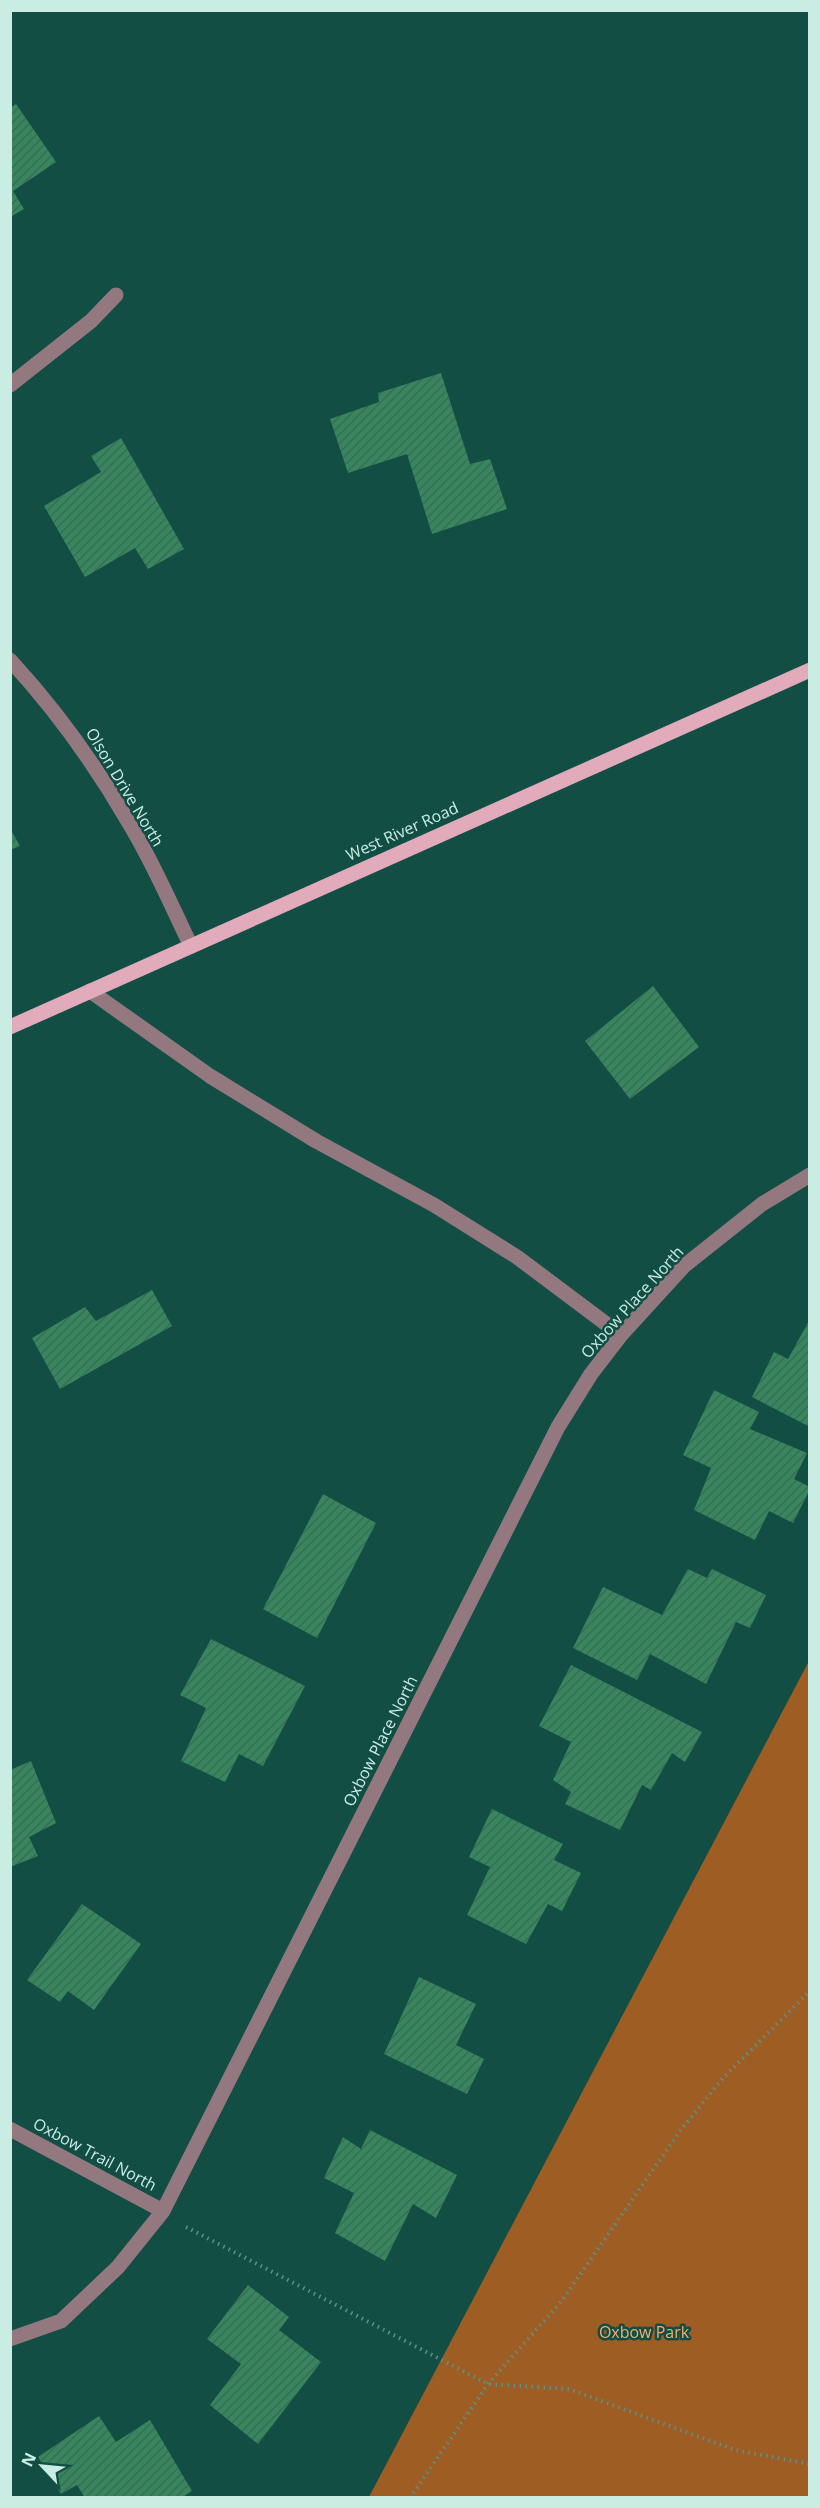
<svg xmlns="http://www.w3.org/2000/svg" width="820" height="2508" font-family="'Open Sans',sans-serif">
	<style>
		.park { fill: #9d5d23 }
		.building { fill: url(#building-hatch) }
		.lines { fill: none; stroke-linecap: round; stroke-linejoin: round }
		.path { stroke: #5f9087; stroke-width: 4; stroke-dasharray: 1.5 4.5; stroke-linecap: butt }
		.minor { stroke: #937880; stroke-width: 15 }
		.major { stroke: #e1abbb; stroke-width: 15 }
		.labels { text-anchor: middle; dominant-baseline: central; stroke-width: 5; stroke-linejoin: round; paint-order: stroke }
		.street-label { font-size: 16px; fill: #c9ece3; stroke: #124e44 }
		.park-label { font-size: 16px; fill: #f5ac70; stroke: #124e44 }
	</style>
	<defs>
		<pattern id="building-hatch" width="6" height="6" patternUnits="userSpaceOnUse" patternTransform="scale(1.5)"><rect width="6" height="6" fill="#38855f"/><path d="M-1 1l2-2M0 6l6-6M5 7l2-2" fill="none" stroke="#3a6c54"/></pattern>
	</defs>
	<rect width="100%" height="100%" fill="#124e44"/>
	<path class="park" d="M809,1661V2497H369Z"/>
	<path class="building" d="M16,104L56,162L13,191L24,209L10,217V108Z
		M441,373L470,464L490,459L507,509L432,534L407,454L348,473L330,419L379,402L378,393Z
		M121,438L184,549L148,569L135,548L85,577L44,506L101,472L91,456Z
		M10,828L20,846L10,850Z
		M653,986L699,1047L630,1099L585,1041Z
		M152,1290L172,1326L60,1389L32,1338L85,1307L96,1321Z
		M810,1319V1427L752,1397L774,1352L788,1359Z
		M714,1390L759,1412L750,1429L807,1453L794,1479L810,1487V1489L793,1523L769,1511L755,1540L694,1510L711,1468L683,1455Z
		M323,1494L376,1523L317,1638L263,1609Z
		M688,1569L707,1578L712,1569L766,1595L750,1628L736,1622L706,1684L650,1654L637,1680L573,1648L603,1587L662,1615Z
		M211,1639L305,1686L263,1766L239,1754L225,1782L181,1761L206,1708L180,1695Z
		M571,1665L702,1732L685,1762L672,1753L651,1790L642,1785L620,1830L565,1804L571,1792L553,1780L571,1742L539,1726Z
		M31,1761L56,1823L29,1837L38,1856L10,1867V1770Z
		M492,1809L563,1844L554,1860L581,1873L562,1911L548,1904L526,1944L467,1915L490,1867L469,1857Z
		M82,1904L141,1944L94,2010L68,1991L60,2002L27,1980Z
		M419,1977L476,2004L456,2045L484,2059L467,2094L384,2054Z
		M370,2130L457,2175L436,2218L413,2204L385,2261L335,2233L354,2193L324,2178L343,2137L361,2149Z
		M248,2285L289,2317L279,2330L321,2362L258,2444L210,2405L241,2364L207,2339Z
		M99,2416L116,2442L150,2420L192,2491L181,2498H85L77,2485L61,2494L38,2457Z"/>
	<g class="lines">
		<path class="path" d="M186,2227L488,2384L569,2389L735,2450L810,2464
			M410,2498L488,2384L561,2302L680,2131L723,2078L810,1991"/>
		<path class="minor" d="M10,385L91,321L116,295
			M10,660C56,710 95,764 129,823C153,862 171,905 191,946
			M90,991L210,1076L316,1141L434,1205L517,1257L621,1335
			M10,2129L163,2211
			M10,2339L61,2321L118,2267L163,2211L558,1427L591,1374L621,1335L684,1266L762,1204L810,1175"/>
		<path class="major" d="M10,1027L810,670"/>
	</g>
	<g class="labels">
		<g class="street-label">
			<text transform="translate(125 787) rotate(59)">Olson Drive North</text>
			<text transform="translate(402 831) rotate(-24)">West River Road</text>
			<text transform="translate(632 1302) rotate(-48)">Oxbow Place North</text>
			<text transform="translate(380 1741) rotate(-63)">Oxbow Place North</text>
			<text transform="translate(95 2154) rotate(28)">Oxbow Trail North</text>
		</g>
		<g class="park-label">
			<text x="644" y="2332">Oxbow Park</text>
		</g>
	</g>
	<rect width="820" height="2508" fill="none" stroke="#c9ece3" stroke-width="24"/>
	<g transform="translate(42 2466) rotate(296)" stroke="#124e44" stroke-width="4.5" paint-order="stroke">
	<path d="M0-4.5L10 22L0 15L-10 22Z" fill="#c9ece3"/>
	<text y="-9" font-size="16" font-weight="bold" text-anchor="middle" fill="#c9ece3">N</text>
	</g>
</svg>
